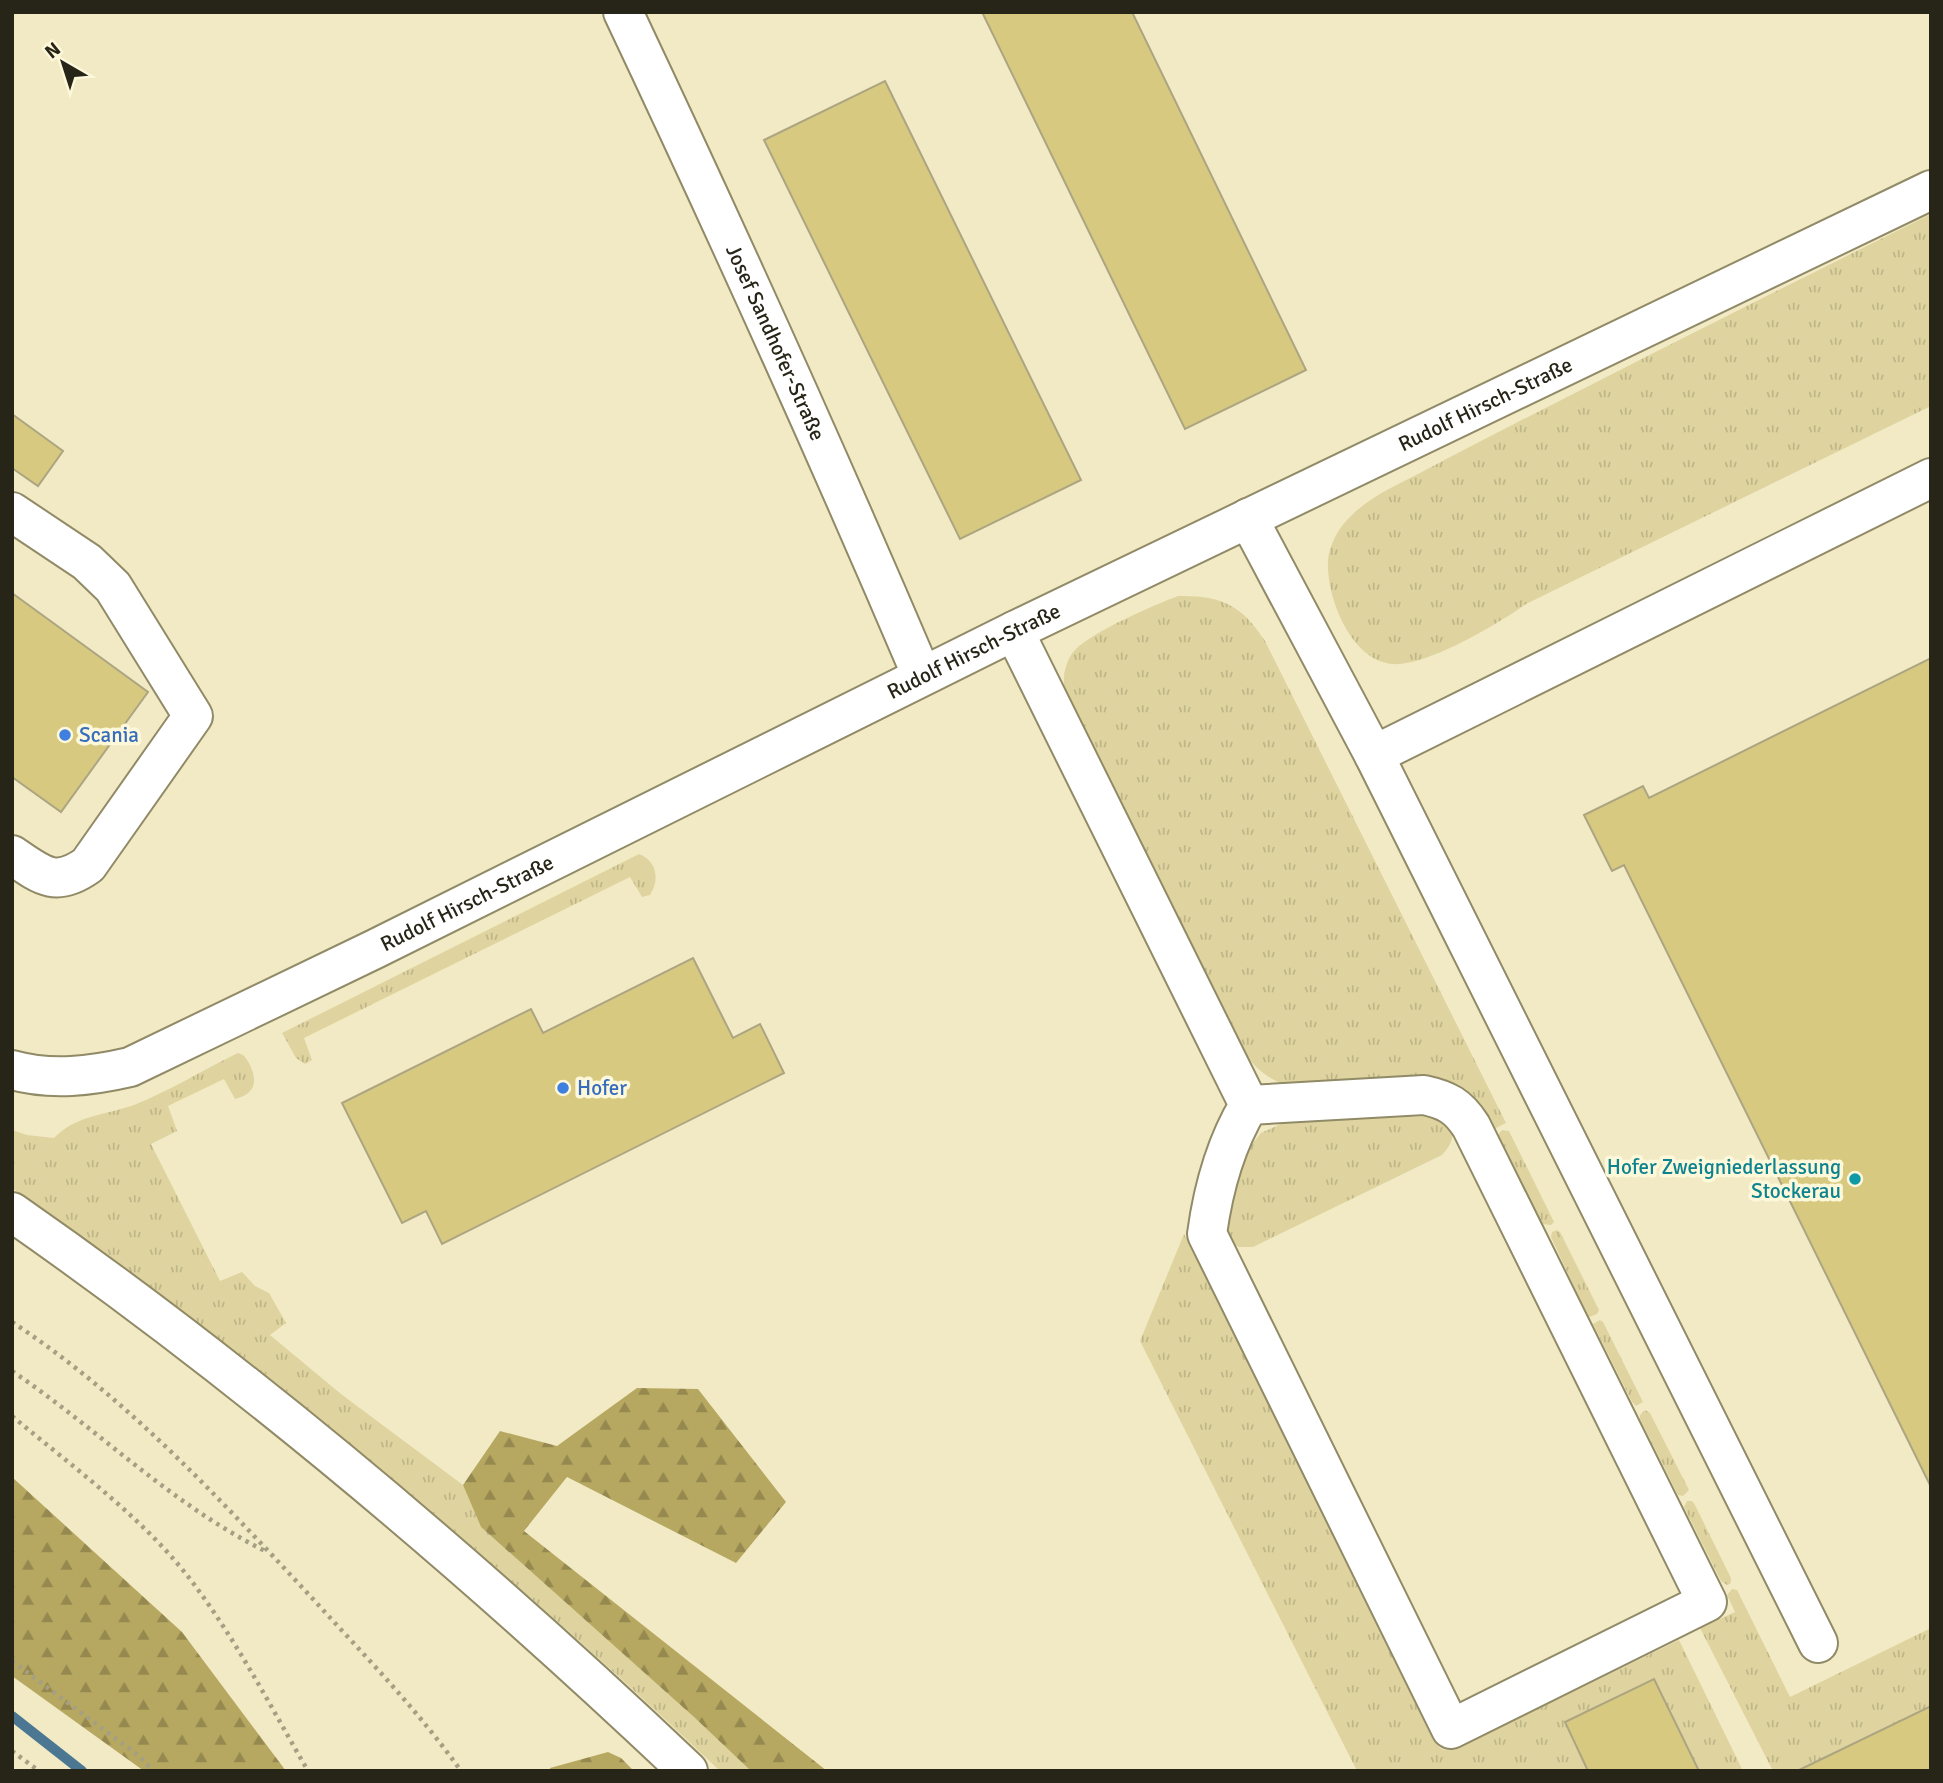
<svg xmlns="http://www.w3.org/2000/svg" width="1943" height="1783" font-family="Signika,sans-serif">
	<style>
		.grass { fill: url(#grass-tufts) }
		.forest { fill: url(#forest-firs) }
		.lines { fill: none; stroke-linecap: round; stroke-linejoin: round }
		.stream { stroke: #4b7792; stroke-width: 10 }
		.building { fill: #d8c981; stroke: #aca581; stroke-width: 2 }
		.minor-casing { stroke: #918a67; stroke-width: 42 }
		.major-casing { stroke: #918a67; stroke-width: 42 }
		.path { stroke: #a59f83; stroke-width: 4.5; stroke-dasharray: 3.5 5; stroke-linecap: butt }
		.minor { stroke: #fff; stroke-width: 38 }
		.major { stroke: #fff; stroke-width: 38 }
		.shop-dot { fill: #3f7fe0; stroke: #fdf8da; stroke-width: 2.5 }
		.culture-dot { fill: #0f9aa8; stroke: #fdf8da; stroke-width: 2.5 }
		.labels { text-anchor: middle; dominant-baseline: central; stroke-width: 7; stroke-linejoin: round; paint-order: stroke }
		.street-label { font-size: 21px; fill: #272517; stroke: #fdf8da }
		.shop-label { font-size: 21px; fill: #366cbe; stroke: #fdf8da; text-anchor: start }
		.culture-label { font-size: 21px; fill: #0d838f; stroke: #fdf8da; text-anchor: end }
	</style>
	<defs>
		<pattern id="grass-tufts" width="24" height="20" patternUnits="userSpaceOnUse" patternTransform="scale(1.75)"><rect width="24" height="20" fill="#dfd49f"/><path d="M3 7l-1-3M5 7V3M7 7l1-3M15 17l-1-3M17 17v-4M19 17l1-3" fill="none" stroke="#bfb688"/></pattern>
		<pattern id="forest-firs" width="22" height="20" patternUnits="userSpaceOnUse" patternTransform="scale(1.75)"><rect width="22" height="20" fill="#b7a861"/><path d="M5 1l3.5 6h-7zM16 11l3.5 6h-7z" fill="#95894f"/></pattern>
	</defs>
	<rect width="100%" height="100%" fill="#f2eac5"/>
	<path class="grass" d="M1931,214V406L1526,604C1498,624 1426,667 1392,664C1350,660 1326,596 1328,560C1329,549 1335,535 1342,526C1362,500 1393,487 1420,473C1451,456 1483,440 1514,424C1653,353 1792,283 1931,214Z
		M1178,596C1221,595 1242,605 1265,641L1506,1123L1492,1130C1483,1111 1476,1094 1457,1084C1437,1073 1315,1083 1284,1084C1266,1078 1256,1068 1244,1053L1082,729C1077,718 1064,696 1064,684C1063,672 1068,656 1076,649C1094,631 1154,605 1178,596Z
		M639,854C657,861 660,880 650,895L642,897L630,877L304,1038L312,1060L305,1064L296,1058L282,1033Z
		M238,1053C245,1055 246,1058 250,1065C258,1082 255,1094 235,1099L224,1079L168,1106L177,1131L151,1144L220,1281L242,1272L255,1286L269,1293L286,1323L270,1335L341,1394L463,1485L481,1527L695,1718L751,1771H720C498,1560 263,1364 12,1188V1130L27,1135L54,1138C76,1115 106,1115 134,1105C169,1091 203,1070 238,1053Z
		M1433,1116C1456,1123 1458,1138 1442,1155L1253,1247H1239L1230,1242L1224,1228L1228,1208L1247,1150L1261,1133L1285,1122Z
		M1502,1130L1509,1131L1554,1222L1551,1225L1542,1224L1498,1135Z
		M1557,1230L1560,1232L1599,1310L1597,1314L1589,1317L1587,1315L1551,1237L1552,1232Z
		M1184,1234L1439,1747L1444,1750H1454L1679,1640L1743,1771H1699L1654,1679L1565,1722L1588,1771H1357L1140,1341Z
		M1600,1320L1603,1322L1643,1402L1636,1406L1632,1402L1593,1324Z
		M1645,1410L1650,1413L1689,1490L1683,1496L1678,1495L1640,1419V1415Z
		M1687,1501H1692L1695,1505L1731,1578L1730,1584L1727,1585L1721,1581L1684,1507Z
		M1732,1589L1737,1590L1790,1697L1931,1628V1706L1797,1771H1773L1700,1628L1735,1612L1727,1595Z"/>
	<path class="forest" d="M637,1388L698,1389L786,1502L736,1563L567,1477L524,1531L827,1771H751L695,1718L481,1527L463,1485L500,1431L557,1446Z
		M12,1477L182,1632L286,1771H144L12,1676Z
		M608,1752L621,1758L634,1771H550V1768Z"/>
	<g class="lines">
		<path class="stream" d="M12,1716L82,1771"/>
	</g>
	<path class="building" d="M982,12H1132L1306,370L1185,429Z
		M885,81L1081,480L960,539L764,140Z
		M12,414L63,451L38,486L12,468Z
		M12,593L148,692L61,812L12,777Z
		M1931,658V1487L1624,865L1612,871L1584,815L1643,786L1649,798Z
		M693,958L733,1038L760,1024L784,1073L442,1244L426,1211L402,1223L342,1103L531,1009L543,1033Z
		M1654,1679L1699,1771H1588L1565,1722Z
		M1931,1706V1771H1797Z"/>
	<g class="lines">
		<g class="minor-casing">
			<g id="minor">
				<path id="s1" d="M623,12C727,232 827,453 922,676"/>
				<path d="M12,512L87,562L113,587L193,716L88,865C56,888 42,876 12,855"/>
				<path d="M1248,518L1374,755L1818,1643"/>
				<path d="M1014,631L1249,1105C1226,1143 1213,1190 1207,1234L1451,1729L1707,1602L1471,1126C1458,1106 1447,1100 1424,1095L1249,1105"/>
				<path d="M1374,755L1931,478"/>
				<path id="s2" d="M12,1070C52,1081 91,1076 130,1067L375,949L1014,631L1931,190"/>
			</g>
		</g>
		<g class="major-casing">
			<path id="major" d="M12,1212C252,1379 476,1570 688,1771"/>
		</g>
		<path class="path" d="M12,1322C126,1397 220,1499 312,1598C363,1654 417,1709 461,1771
			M12,1371C99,1430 172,1505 267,1552
			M12,1416C75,1469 147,1520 196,1587C239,1645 272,1709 308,1771
			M12,1661L139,1756L154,1771
			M12,1751L39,1771"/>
		<use href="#minor" class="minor"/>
		<use href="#major" class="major"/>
	</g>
	<g class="shop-dot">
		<circle cx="65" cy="735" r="7"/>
		<circle cx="563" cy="1088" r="7"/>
	</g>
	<circle class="culture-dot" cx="1855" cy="1179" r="7"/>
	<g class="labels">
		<g class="street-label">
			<text stroke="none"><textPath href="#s1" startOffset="364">Josef Sandhofer-Straße</textPath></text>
			<text stroke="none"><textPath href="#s2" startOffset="1628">Rudolf Hirsch-Straße</textPath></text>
			<text stroke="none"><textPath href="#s2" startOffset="1060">Rudolf Hirsch-Straße</textPath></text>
			<text stroke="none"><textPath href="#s2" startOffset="494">Rudolf Hirsch-Straße</textPath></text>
		</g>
		<g class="shop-label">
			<text x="79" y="735">Scania</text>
			<text x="577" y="1088">Hofer</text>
		</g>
		<g class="culture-label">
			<text x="1841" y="1167">Hofer Zweigniederlassung<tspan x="1841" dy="24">Stockerau</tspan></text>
		</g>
	</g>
	<rect width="1943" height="1783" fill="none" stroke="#272517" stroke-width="28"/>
	<g transform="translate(63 63) rotate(321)" stroke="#fdf8da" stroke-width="5" paint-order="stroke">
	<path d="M0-5L12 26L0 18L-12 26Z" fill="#272517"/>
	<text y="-10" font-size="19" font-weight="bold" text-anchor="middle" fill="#272517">N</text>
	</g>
</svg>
